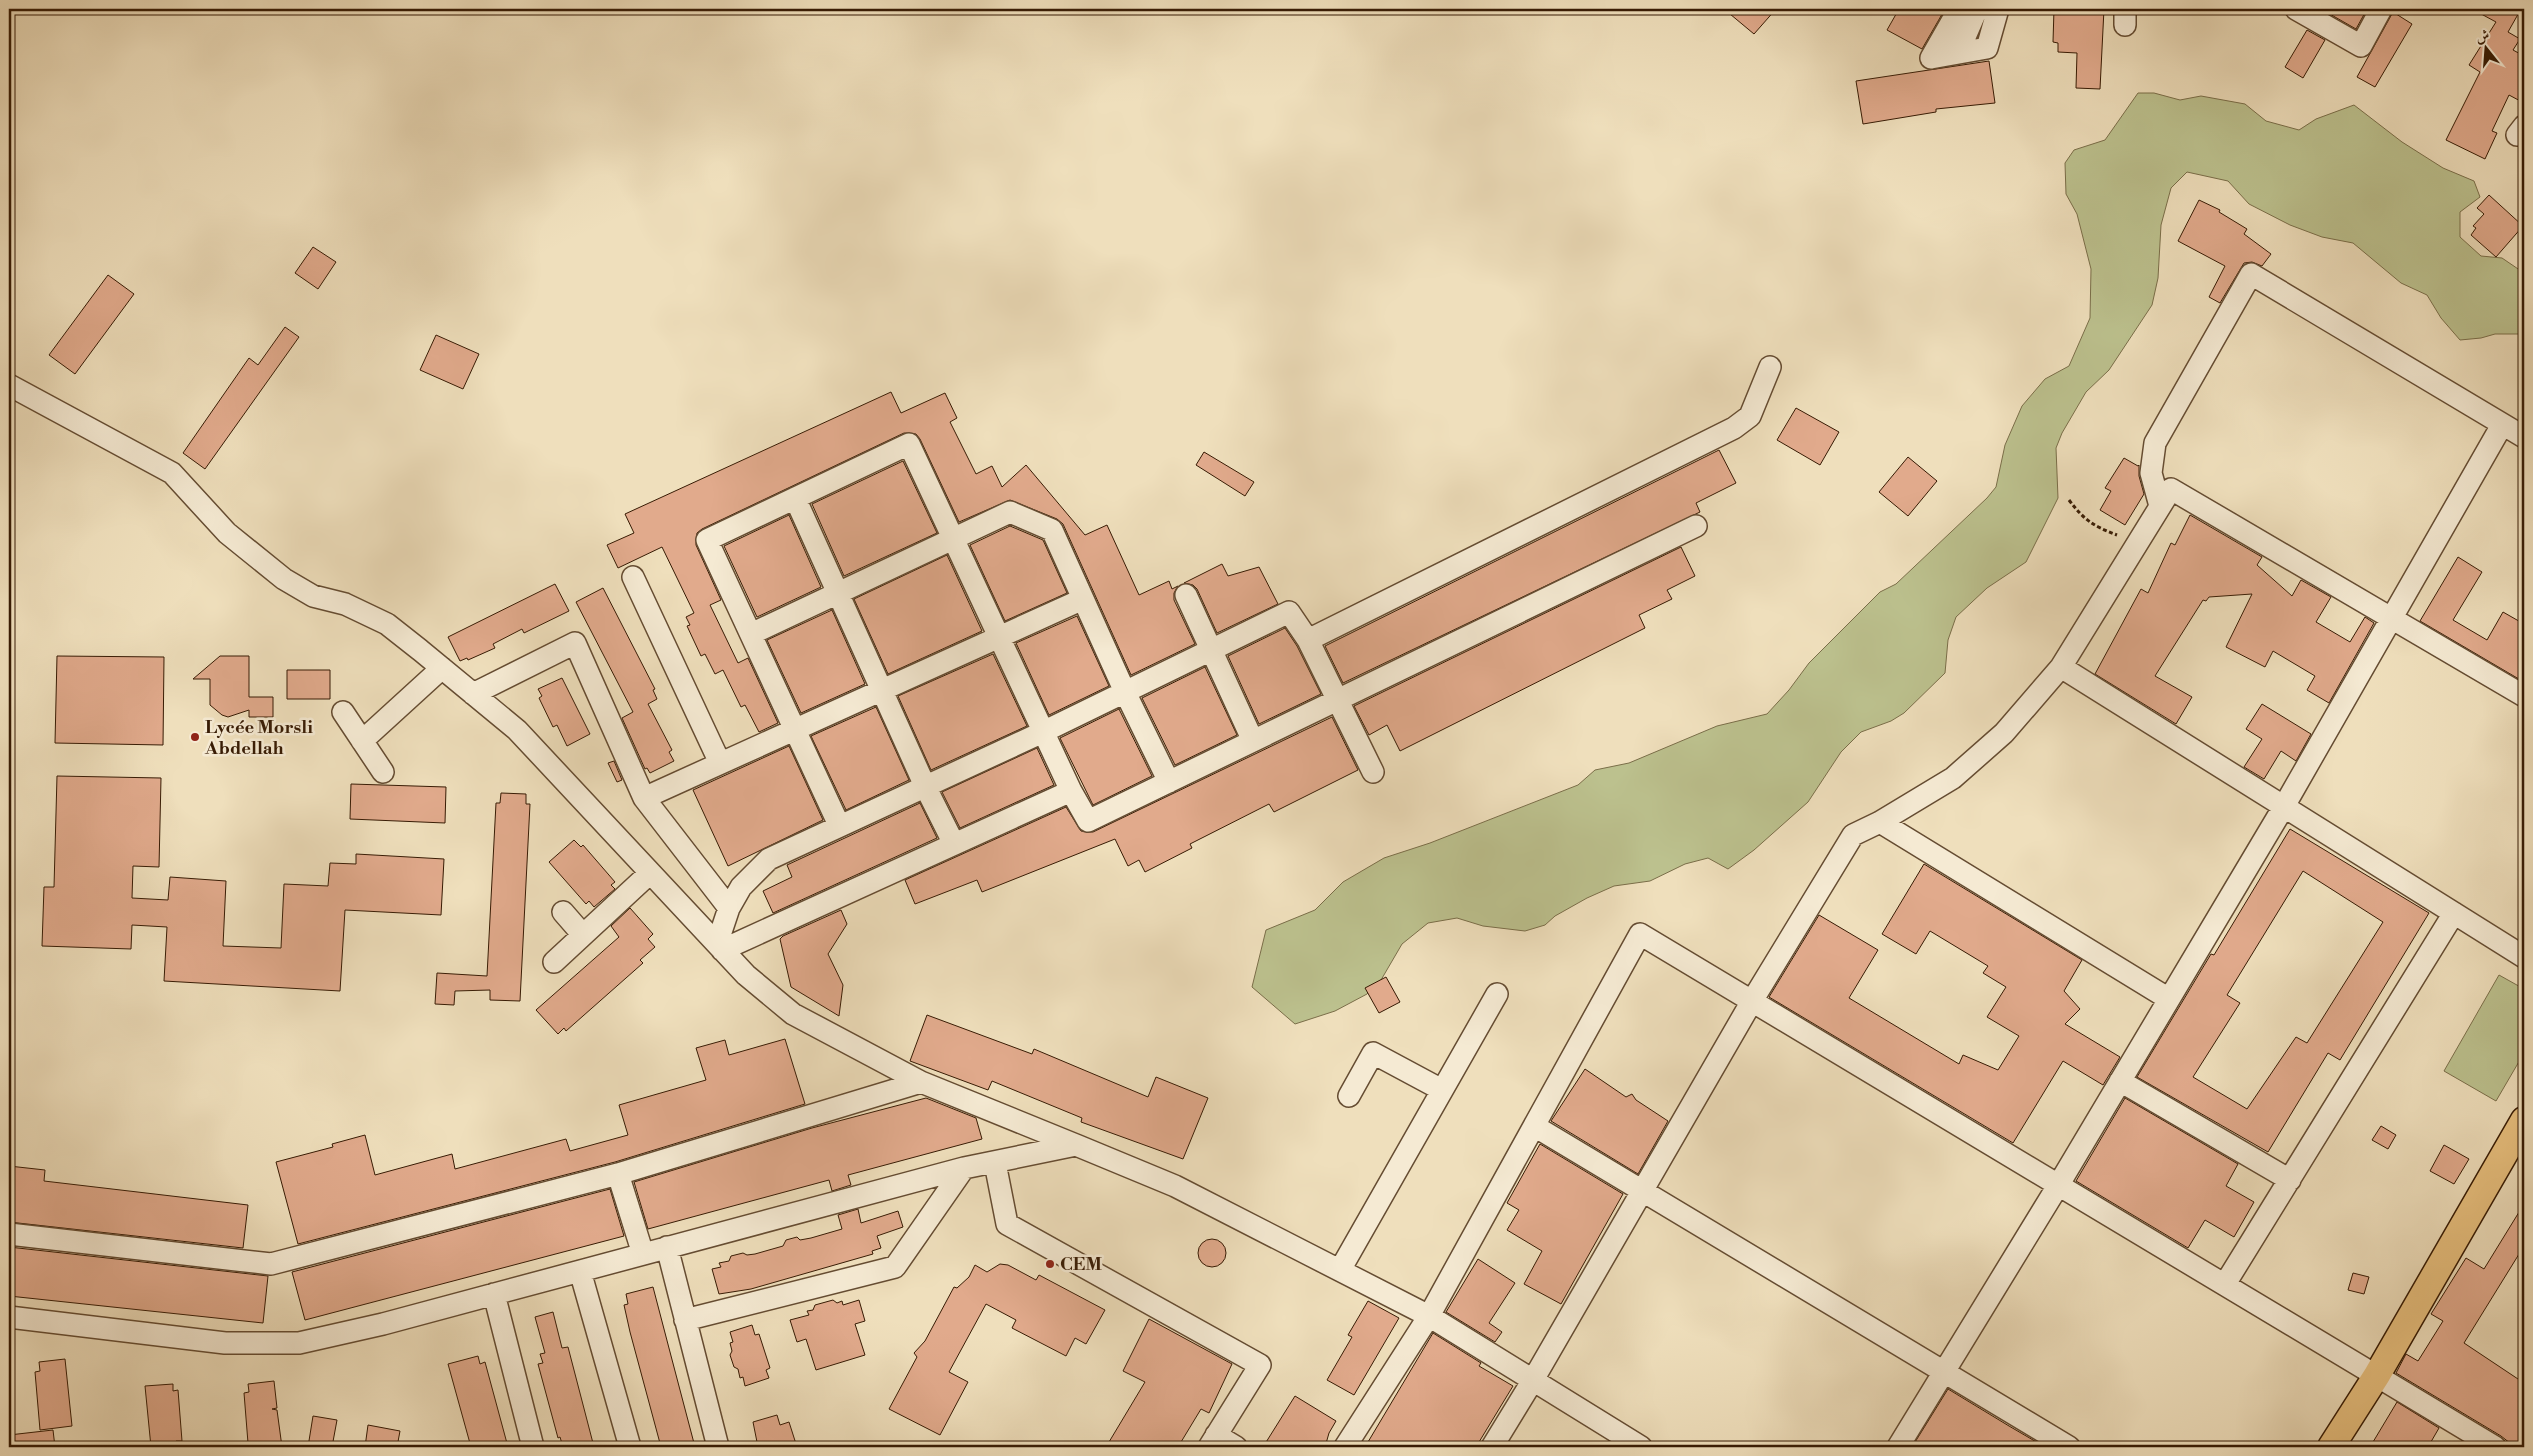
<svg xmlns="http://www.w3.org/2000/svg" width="2533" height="1456" font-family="'Libre Bodoni',Amiri,serif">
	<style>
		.green { fill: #bcc18e; stroke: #7a6e49 }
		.building { fill: #e1aa8c; stroke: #371b04; fill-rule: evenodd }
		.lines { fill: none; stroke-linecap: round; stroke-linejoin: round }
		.minor-casing { stroke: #654c32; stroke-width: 24 }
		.major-casing { stroke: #371b04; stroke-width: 29 }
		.path { stroke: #371b04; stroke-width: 3; stroke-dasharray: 4 2.5; stroke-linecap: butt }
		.minor { stroke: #f5ead3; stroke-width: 21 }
		.major { stroke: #e8c07e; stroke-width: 26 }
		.poi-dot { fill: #8f2418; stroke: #f5ead3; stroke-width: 2 }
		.labels { text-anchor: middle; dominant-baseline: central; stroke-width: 5; stroke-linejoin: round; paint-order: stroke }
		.poi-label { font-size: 18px; font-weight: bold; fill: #371b04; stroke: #f5ead3; text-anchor: start }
	</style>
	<rect width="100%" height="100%" fill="#efdfbc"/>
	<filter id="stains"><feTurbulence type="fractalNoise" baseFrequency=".004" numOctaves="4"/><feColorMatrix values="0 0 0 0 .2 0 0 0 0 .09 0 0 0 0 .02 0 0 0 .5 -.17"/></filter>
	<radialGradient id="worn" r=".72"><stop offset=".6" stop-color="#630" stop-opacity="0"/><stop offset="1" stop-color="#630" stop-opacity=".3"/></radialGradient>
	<path class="green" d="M2138,93H2154L2180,100L2201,96L2245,104L2266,121L2299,130L2316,119L2354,105L2402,142L2443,168L2474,181L2480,197L2460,212V237L2481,256L2502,258L2524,273V334H2495L2481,338L2460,340L2441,318L2427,295L2401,283L2353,243L2322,237L2290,225L2249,204L2228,181L2187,172L2171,188L2161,225L2158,278L2152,305L2109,370L2086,392L2062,433L2056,448L2058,498L2026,562L1987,588L1956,617L1948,640L1945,673L1904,713L1891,721L1861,732L1841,752L1808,802L1754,850L1728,869L1708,858L1685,864L1650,881L1614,886L1587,898L1555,916L1545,925L1525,931L1483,926L1457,918L1428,923L1402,944L1381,980L1367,994L1335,1011L1295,1024L1252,987L1266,930L1315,910L1343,882L1384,858L1430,843L1578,785L1595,770L1629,763L1717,726L1767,714L1789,690L1809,663L1880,592L1896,584L1987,498L1996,487L2005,445L2022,406L2045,379L2069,366L2090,318L2091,269L2077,214L2066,194L2065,163L2074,150L2105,140Z
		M2499,975L2524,989V1053L2496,1101L2444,1071Z"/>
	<path class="building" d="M1724,9H1776L1754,34Z
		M1899,9H1945L1922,49L1887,30Z
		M2054,9H2104L2100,89L2076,88L2077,53L2058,52V43L2053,42Z
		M2321,9H2367L2356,29Z
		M2472,9H2521L2508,32L2520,39L2513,50L2524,56V103L2509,95L2492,131L2497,133L2485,159L2446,140L2480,72L2469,65L2496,22Z
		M2393,12L2412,24L2375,87L2357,77Z
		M2307,30L2325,40L2303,78L2285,67Z
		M1989,61L1995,103L1936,109V112L1863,124L1856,81Z
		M2489,195L2523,226L2496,257L2471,235L2476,228L2473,226L2484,214L2477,208Z
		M2199,200L2220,210L2219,212L2247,229L2244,234L2271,254L2262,266L2252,262L2244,263L2220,303L2209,297L2225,266L2178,241Z
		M313,247L336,262L318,289L295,273Z
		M108,275L134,294L75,374L49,355Z
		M285,327L299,337L205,469L183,453L249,358L258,365Z
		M436,335L479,354L463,389L420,370Z
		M891,392L901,413L945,393L957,418L950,422L976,474L992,466L1002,487L1026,465L1085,535L1107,525L1139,595L1169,581L1172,589L1178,586L1174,593V600L1195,644L1131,675L1063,524L1057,519L1010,500L959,522L920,439L916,434L904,433L702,529L697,533L696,545L721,600L710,605L738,663L748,658L778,723L759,732L745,705L741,707L723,670L715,674L705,654L701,656L687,626L690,625L686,617L694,613L662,547L618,568L607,545L634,533L625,514Z
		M1796,408L1839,432L1820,465L1777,440Z
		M1719,450L1736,483L1696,503L1700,512L1343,683L1325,646Z
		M1204,452L1254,482L1245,496L1196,465Z
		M1908,457L1937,481L1908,516L1879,492Z
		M2124,458L2138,466L2139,465V476L2144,494L2125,525L2100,510L2111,491L2105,488Z
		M903,461L937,533L844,576L812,504Z
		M789,515L821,587L757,617L724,546Z
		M2190,515L2262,557L2257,565L2292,596L2301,580L2331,597L2316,622L2350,642L2365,617L2374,623L2329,703L2307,690L2315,676L2273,651L2265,667L2226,647L2252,594L2209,597L2206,601L2203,600L2155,676L2192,697L2176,724L2095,674L2141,589L2148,593L2171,543L2175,545Z
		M1010,526L1043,540L1067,593L1005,621L970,545Z
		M1681,547L1695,576L1667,590L1672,599L1639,615L1645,628L1400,751L1387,725L1369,735L1354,706Z
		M947,555L982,631L888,674L854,599Z
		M2458,557L2482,572L2453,620L2487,640L2503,612L2524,624V682L2420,621Z
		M1222,564L1228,576L1259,567L1278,604L1217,633L1197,589L1193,585L1184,583Z
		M555,584L569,611L524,633L522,629L493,644L495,648L468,660L467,658L460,661L448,637Z
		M603,588L655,689L653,690L657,699L648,704L672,750L669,752L674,761L650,773L647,768L645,769L622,718L633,712L576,602Z
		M832,610L865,684L801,713L767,640Z
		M1077,616L1109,686L1049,715L1016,643Z
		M1285,628L1297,646L1321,694L1259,724L1228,656Z
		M993,654L1027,726L931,770L898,696Z
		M57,656L164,657L163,745L55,743Z
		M220,656H249V697H273V717H249V710L228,717L222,715L210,705V679H193Z
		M1205,667L1237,735L1175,765L1142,698Z
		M287,670H330V699H287Z
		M562,678L590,734L567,746L557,725L553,727L539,698L542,696L538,689Z
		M2262,704L2311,734L2296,761L2281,751L2264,779L2244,767L2262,739L2246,729Z
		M876,707L909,780L846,810L811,736Z
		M1119,709L1152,776L1093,805L1060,738Z
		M1332,717L1358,770L1274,812L1269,804L1190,844L1192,848L1145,872L1139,860L1128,866L1115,839L982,892L977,880L915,904L905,880L1066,807L1081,831L1093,832Z
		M789,746L823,820L728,866L693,790Z
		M1037,748L1054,785L960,828L942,792Z
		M614,761L622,780L617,782L608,763Z
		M57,776L161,778L159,867L133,866L132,898L168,900L170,877L226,881L223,946L281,948L284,884L328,886L330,863L356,864V854L444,859L441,915L345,910L340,991L164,981L167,927L132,925L131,949L42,946L44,887H54Z
		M351,784L446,787L445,823L350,819Z
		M501,793L526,794V804H530L520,1001L490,1000V990L455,991L454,1005L435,1004L437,973L487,976L496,803H500Z
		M920,803L937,838L773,913L763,891L792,877L787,865Z
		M2290,829L2429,913L2340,1060L2328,1053L2268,1152L2137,1077L2211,954L2214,955ZM2303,871L2383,922L2307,1043L2296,1037L2247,1109L2193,1077L2240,1003L2227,995Z
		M574,840L581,847L583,845L615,882L611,885L615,889L594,907L589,901L586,904L549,862Z
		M1924,864L2082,960L2064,991L2080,1009L2065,1024L2120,1057L2103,1085L2063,1061L2013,1143L1769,997L1819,915L1878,950L1849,998L1959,1064L1963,1055L1998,1070L2019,1036L1987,1017L2006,987L1983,973L1988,966L1930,931L1916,954L1882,934Z
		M630,908L653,934L648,939L655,947L640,960L643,963L566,1031L564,1028L558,1034L536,1010L619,937L611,926Z
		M841,910L847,924L828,954L843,985L839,1016L791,987L780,939L783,936Z
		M1386,977L1400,1002L1379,1013L1365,988Z
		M927,1015L1032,1054L1034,1049L1148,1097L1156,1077L1208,1098L1183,1159L1081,1122L1082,1118L992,1081L988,1090L910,1061Z
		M785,1039L805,1104L615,1162L298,1244L276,1162L333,1147L332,1144L365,1135L375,1175L452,1154L455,1169L566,1139L570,1151L628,1135L619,1105L706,1080L696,1048L725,1040L729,1055Z
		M1585,1069L1626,1097L1632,1094L1636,1100L1668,1121L1638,1174L1551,1121Z
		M926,1098L976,1118L982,1139L848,1175L851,1185L832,1191L829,1180L648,1229L634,1182L812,1128Z
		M2125,1098L2238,1164L2226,1186L2254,1202L2234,1237L2205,1220L2188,1248L2076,1181Z
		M2381,1126L2396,1135L2388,1149L2372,1140Z
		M1540,1144L1623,1194L1561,1304L1524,1284L1542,1251L1507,1230L1519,1210L1507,1203Z
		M2444,1145L2469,1159L2454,1184L2430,1171Z
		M9,1166L45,1170L44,1181L248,1205L243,1248L9,1222Z
		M610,1189L624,1236L305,1320L292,1272Z
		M2524,1204V1246L2464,1343L2524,1383V1447H2515L2501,1436L2396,1373L2406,1354L2418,1361L2443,1321L2431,1314L2466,1258L2484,1269Z
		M858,1209L861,1223L898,1211L903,1227L877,1236L881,1248L872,1251L873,1254L751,1289L719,1294L712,1269L721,1267L719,1263L729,1261L731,1256L743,1253L747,1255L755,1254L783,1246L786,1240L797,1237L800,1240L811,1238L842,1229L838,1215Z
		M1198 1253a14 14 0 1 1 28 0a14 14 0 1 1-28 0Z
		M9,1247L268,1276L263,1323L9,1296Z
		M1478,1259L1515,1283L1489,1323L1502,1332L1495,1342L1446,1312Z
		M1000,1264L1008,1265L1036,1280L1039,1275L1105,1310L1086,1344L1075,1338L1066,1356L1012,1328L1016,1320L986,1304L949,1372L968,1382L940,1435L889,1409L917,1357L914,1353L925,1341L954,1287L957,1288L969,1277L975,1265L987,1272Z
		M2353,1273L2369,1277L2364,1294L2348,1290Z
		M653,1287L670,1352L695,1447H661L630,1332L624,1305L628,1304L626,1294Z
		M833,1300L837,1303L842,1301L843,1305L859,1300L865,1321L855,1324L865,1355L816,1370L806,1339L797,1342L790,1320L809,1315L807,1311L813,1310L815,1305Z
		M1368,1301L1399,1318L1354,1395L1327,1380L1352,1337L1348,1335Z
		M553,1312L562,1348L568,1347L594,1447H563L560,1437L558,1438L538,1364L543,1363L540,1354L545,1353L535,1317Z
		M1149,1319L1232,1364L1209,1413L1201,1409L1178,1447H1106L1145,1382L1123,1371Z
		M752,1325L755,1335L759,1334L770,1368L766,1370L769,1378L745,1386L743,1377L740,1378L738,1369L734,1367L730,1355L732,1351L730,1343L733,1342L730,1332Z
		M1433,1333L1481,1363L1479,1366L1513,1386L1476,1447H1365Z
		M478,1356L480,1364L485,1362L508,1447H471L448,1364Z
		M65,1359L72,1426L40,1430L35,1372L40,1371L39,1362Z
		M274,1381L277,1408L272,1409L277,1410L282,1447H252V1442L248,1443L244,1393L249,1392L248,1384Z
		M173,1384V1391L178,1390L182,1441H176L177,1447H151L145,1386Z
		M1948,1389L2009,1426L2045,1447H1912Z
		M1295,1396L1336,1421L1329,1433L1325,1447H1263Z
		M2397,1402L2439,1428L2428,1447H2370Z
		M777,1415L780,1425L789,1422L797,1447H758L753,1422Z
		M313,1416L337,1420L332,1447H308Z
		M368,1425L400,1431L397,1447H365Z
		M53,1430L55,1447H9V1435Z"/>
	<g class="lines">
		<g class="minor-casing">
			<path id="minor" d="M2125,9V25
				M2296,9L2361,46L2381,9
				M1958,53L1977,9
				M1931,58L1987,48L1998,9
				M1931,58L1959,9
				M2517,135L2524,126
				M9,385L172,473L227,533L284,579L313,596L345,604L387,624L420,650L517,730L746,975L793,1014L921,1082L1076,1145
				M795,498L925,786L954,844
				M2160,506L2151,473L2155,443L2251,274L2524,437
				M633,577L720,763
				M1186,595L1253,741
				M751,634L1010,512L1052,530L1125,692L1169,782
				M1308,640L1734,428L1750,416L1770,367
				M2061,667L2524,957
				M473,694L575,643L644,798L729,908
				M343,712L383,772
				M362,741L442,668
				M644,798L1083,599
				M1880,822L2169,999
				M839,825L707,540L909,444L1071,791L1088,821L1696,526
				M563,912L583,935
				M717,944L729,908L741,887L769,859L1043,732L1289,612L1308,640L1373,772
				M722,950L1071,791
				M554,962L650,873
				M2120,1081L2290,1180
				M1349,1096L1373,1053L1442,1090
				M1536,1127L2069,1447
				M995,1163L1007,1224L1260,1365L1209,1447
				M618,1174L643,1254
				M9,1234L271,1264L618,1174L921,1082
				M667,1247L718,1447
				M1340,1270L1497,994
				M580,1271L630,1447
				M2225,1284L2454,913
				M494,1294L533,1447
				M9,1317L225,1343H299L383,1324L964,1168L1076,1145L1175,1186L1429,1316L1641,1447
				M685,1320L895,1267L964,1168
				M1216,1435L1236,1447
				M1345,1447L1429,1316L1640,934L2495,1447
				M1492,1447L1533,1380L1752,1001L1853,835L1880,822L1953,778L2004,733L2061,667L2171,489L2524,696
				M1898,1447L2059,1184L2283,808L2502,425"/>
		</g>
		<g class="major-casing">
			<path id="major" d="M2331,1447L2377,1375L2524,1120"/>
		</g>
		<path class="path" d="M2069,500C2084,520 2093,526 2117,535"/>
		<use href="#minor" class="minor"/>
		<use href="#major" class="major"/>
	</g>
	<g class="poi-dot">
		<circle cx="195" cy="737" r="5"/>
		<circle cx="1050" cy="1264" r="5"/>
	</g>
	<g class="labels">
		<g class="poi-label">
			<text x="205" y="727">Lycée Morsli<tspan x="205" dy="21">Abdellah</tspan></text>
			<text x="1060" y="1264">CEM</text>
		</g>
	</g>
	<rect width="2533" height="1456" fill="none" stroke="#efdfbc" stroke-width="30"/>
	<rect x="10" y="10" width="2513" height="1436" fill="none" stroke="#371b04" stroke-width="2.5"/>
	<rect x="15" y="15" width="2503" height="1426" fill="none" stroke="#371b04"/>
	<g transform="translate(2486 48) rotate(343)" stroke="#f5ead3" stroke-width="4" paint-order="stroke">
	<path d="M0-4L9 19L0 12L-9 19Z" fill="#371b04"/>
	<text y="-8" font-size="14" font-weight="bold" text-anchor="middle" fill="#371b04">ش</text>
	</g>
	<rect width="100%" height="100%" filter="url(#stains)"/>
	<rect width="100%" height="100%" fill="url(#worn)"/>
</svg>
